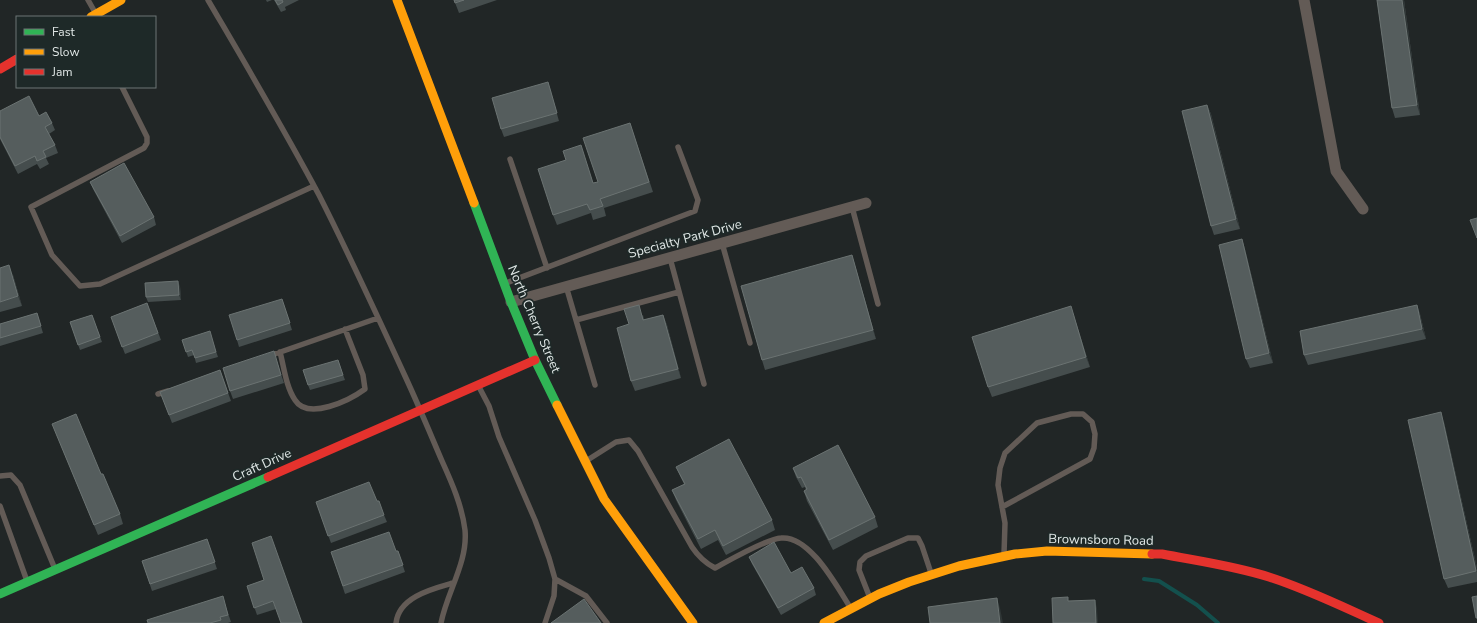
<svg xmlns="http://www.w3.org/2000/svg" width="1477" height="623" font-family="'Nunito Sans',sans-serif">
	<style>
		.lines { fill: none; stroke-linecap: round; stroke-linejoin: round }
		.stream { stroke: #13504d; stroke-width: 4 }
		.lane { stroke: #635b56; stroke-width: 5.5 }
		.street { stroke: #635b56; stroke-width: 11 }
		.fast { stroke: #30b455; stroke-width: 9 }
		.slow { stroke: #ff9f0a; stroke-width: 9 }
		.jam { stroke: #e5322d; stroke-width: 9 }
		.wall { fill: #454d4d }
		.shaded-wall { fill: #2f3636 }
		.building { fill: #555d5d; stroke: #6b7372 }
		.labels { text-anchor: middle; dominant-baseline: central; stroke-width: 3.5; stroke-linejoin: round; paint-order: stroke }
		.street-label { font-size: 13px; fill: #e0e7e6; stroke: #1e2928 }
	</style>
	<rect width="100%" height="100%" fill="#212626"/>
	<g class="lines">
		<path class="stream" d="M1144,579L1159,581L1197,605L1218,623"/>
		<path class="lane" d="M88,0L96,14
			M208,0C246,65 284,129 319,195C349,254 377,315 405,376C418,404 430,433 442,461C452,483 462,506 465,530C468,562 447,592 441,623
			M122,87L147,137V143L144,148L31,207L52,255L80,286L100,284L314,186
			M510,159L547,268
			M852,207L878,304
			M722,243L750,343
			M670,258L704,384
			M506,283L695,211L698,200L678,147
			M566,286L595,385
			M576,320L679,292
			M280,352C284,367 286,387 295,400C308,421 350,400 365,389L363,375L345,329
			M269,356L378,318
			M478,385L489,406L499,437L535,520L549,558L555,579L554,596L545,623
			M158,394L168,391
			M586,461L616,442L629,440L638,451L692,547C698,556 705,563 715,568C730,560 766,539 781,538C810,535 837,587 850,607
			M0,476L11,475L20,485L55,569
			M0,506L27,581
			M1002,507L1090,459L1094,448L1095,434L1092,422L1083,414H1071L1037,423L1005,453L1000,468L998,485L1005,523L1004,554
			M555,579L586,596L607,623
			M870,598L859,570L860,562L866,556L908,538H918L922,546L931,573
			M396,623C399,597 432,589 453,583"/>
		<path class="street" d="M1304,0L1336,171L1363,209
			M511,302L866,203"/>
		<path class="fast" d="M474,203L511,302L535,360L557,405
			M0,594L268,477"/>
		<path class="slow" d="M397,0L474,203
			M91,17L121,0
			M557,405L604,499L693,623
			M824,623L879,594L909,582L959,566L1015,554L1047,551L1152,554"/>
		<path class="jam" d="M0,69L17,59
			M268,477L535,360
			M1152,554H1162C1198,561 1235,566 1269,577C1307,589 1343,607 1379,623"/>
	</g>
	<path class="wall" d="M266,0H272L267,2Z
		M274,0H299L285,7L286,10L281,12Z
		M454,0H497L459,13Z
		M1377,0H1404L1420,115L1395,118L1392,108Z
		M548,82L559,121L504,137L501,129Z
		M1207,105L1211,114L1240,229L1214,235L1211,226Z
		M0,111L39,116L52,123L55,130L49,134L55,145L58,153L46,158L49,164L40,169L37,164L18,174L0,139Z
		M630,123L653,192L604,208L606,216L593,220L591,213L557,225L553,215L598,182Z
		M90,182L154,217L156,225L122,243L93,189Z
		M1242,239L1245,249L1273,363L1250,368L1246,359Z
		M852,255L855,265L876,339L765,370L762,360Z
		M0,268L13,275L22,306L0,312Z
		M180,286L181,300L148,302L146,297Z
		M282,299L292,330L239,347L237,340Z
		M147,303L161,340L125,354L111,317Z
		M1417,305L1420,314L1426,339L1308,365L1304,355Z
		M37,313L43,333L0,346V324Z
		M92,315L102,342L80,350L70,322Z
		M643,315L644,320L663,315L667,325L681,378L635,391L631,381L629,324Z
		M1074,316L1090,367L992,397L988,387Z
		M211,336L218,357L196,363L194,355L188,357L182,340Z
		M276,359L284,383L233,399L230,391Z
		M338,360L345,380L310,390L308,385Z
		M220,370L231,401L172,423L160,392Z
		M1444,422L1477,568V582L1448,588L1444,579Z
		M52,424L101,474L120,514L123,524L98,535Z
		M676,467L772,520L775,530L726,555L718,540L701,549L676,500L672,490L684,484L680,476Z
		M793,468L875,517L878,527L833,550L807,501L804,491L806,490L805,487L802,488L796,477Z
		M377,501L384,515L387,522L331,543L316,502Z
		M207,539L217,569L152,591L142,561Z
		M396,551H398L405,572L345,594L331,552Z
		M749,557L791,573L814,588L816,595L781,615L752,564Z
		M264,580L276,609L257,615L247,586Z
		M225,604L231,622L228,623H148Z"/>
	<path class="shaded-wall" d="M1402,0H1404L1420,115L1417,105Z
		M548,82L551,90L559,121L557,113Z
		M1207,105L1211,114L1240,229L1236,219Z
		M1242,239L1245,249L1273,363L1269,353Z
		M852,255L855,265L876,339L873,330Z
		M9,265L13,275L22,306L18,296Z
		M178,281L180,286L181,300L179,295Z
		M1417,305L1420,314L1426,339L1422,329Z
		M1071,306L1074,316L1090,367L1086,357Z
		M663,315L667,325L681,378L678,369Z
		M1441,412L1444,422L1477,568V573Z
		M997,598L1000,608L1003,623H1000Z
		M1095,600L1097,608L1098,623H1096Z"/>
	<path class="building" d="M275,0H282L283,2L278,5Z
		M454,0H464L455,3Z
		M1377,0H1402L1417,105L1392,108Z
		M548,82L557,113L501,129L492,98Z
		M29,96L39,116L46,112L52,123L45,127L55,145L43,151L46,157L37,161L35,156L15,166L0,137V111Z
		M1207,105L1236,219L1211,226L1182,111Z
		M630,123L649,182L600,199L603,206L590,210L587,204L553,215L538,169L566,160L563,151L581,145L593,183L598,182L583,138Z
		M124,163L154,217L120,236L90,182Z
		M1477,218V238L1470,220Z
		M1242,239L1269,353L1246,359L1219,245Z
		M852,255L873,330L762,360L741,286Z
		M9,265L18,296L0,302V268Z
		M178,281L179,295L146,297L145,283Z
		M282,299L290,323L237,340L229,315Z
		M147,303L158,333L122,347L111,317Z
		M639,305L643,320L663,315L678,369L631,381L617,328L629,324L624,309Z
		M1417,305L1422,329L1304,355L1300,331Z
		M1071,306L1086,357L988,387L972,337Z
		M37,313L41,326L0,338V324Z
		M92,315L100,337L78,345L70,322Z
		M210,331L216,352L195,358L192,350L186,352L182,340Z
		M274,351L281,375L230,391L223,368Z
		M338,360L343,375L308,385L303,370Z
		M220,370L228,393L169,415L160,392Z
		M1441,412L1476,571L1444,579L1408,420Z
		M76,414L101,474H103L120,514L94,525L52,424Z
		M729,439L772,520L723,546L715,530L698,539L672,490L685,484L676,467Z
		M838,445L875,517L829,540L804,491L807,489L801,477L798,478L793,468Z
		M369,482L377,501H379L384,515L328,536L316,502Z
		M389,532L396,551H398L403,565L343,586L331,552Z
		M271,536L302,623H281L273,601L254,608L247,586L264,580L252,543Z
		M207,539L215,562L150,584L142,561Z
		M774,542L791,573L802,567L814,588L778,608L749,557Z
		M223,596L228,615L220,617L221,620L210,623H148L147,620Z
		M1477,596V618H1476L1472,597Z
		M1068,597V601L1095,600L1096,623H1053L1052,598Z
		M997,598L1000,623H930L928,607Z
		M584,599L601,623H551Z"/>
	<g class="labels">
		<g class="street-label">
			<text transform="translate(685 239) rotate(-15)">Specialty Park Drive</text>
			<text transform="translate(534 319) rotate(67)">North Cherry Street</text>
			<text transform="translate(262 465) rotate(-24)">Craft Drive</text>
			<text transform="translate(1101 540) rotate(1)">Brownsboro Road</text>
		</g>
	</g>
	<rect x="16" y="16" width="140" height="72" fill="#1e2928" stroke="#6c7574"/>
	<rect x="24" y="29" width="20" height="6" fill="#30b455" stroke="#6c7574"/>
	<text x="52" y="36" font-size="12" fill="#e0e7e6">Fast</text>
	<rect x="24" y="49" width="20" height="6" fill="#ff9f0a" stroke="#6c7574"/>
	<text x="52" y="56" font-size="12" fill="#e0e7e6">Slow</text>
	<rect x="24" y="69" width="20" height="6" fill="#e5322d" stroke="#6c7574"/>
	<text x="52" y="76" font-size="12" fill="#e0e7e6">Jam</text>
</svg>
